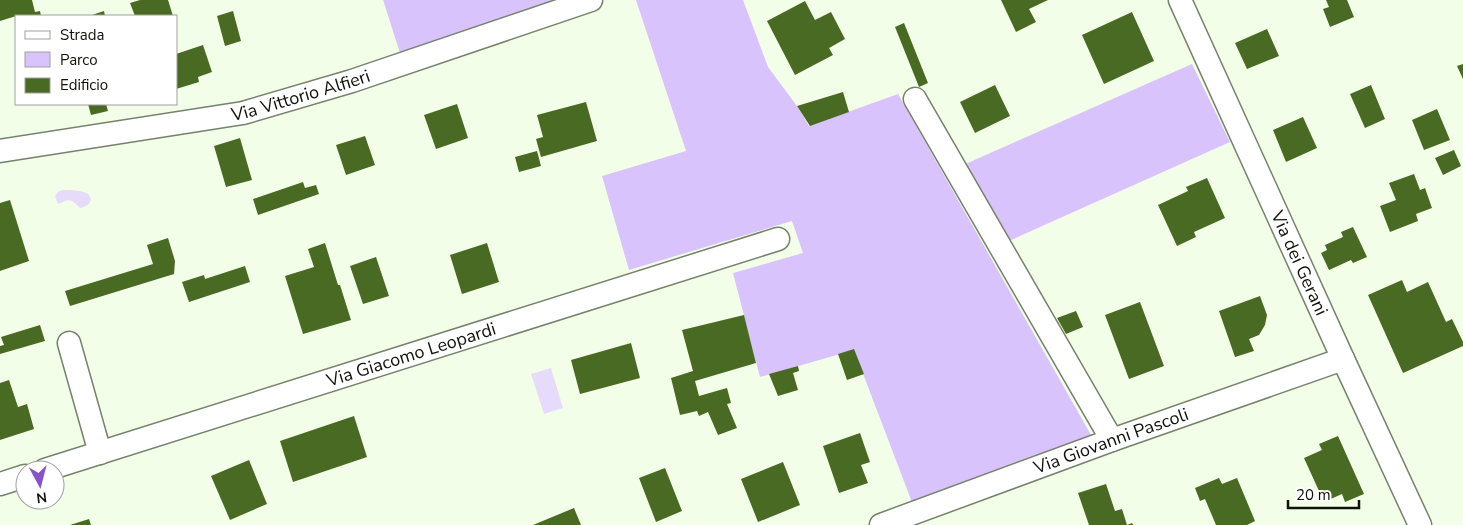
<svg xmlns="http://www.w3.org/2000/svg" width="1463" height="525" font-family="'Nunito Sans',sans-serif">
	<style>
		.green { fill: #d8c3fd }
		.water { fill: #e6dbfa }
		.building { fill: #496a22 }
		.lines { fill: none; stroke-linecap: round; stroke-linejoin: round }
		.minor-casing { stroke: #76826b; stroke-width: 25 }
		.minor { stroke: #fff; stroke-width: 22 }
		.labels { text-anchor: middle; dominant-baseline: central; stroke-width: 5; stroke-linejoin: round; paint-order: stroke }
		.street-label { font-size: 18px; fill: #0e1209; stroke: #fff }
	</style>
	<rect width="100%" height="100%" fill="#f3fee9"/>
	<path class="green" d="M383,0H563L400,53Z
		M636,0H743L768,67L797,106L809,126L898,94L1091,435L913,505L854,350L760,377L733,273L803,253L792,221L629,270L602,176L686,151Z
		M1192,64L1230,142L1009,241L963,165Z"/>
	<path class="water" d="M62,190C69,190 83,190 88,194C95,201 87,207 80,208C76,204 71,198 65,201C63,202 61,203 58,204L55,196L58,192Z
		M551,368L563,408L544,414L531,374Z"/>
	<path class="building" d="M0,0H32L35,12L40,11L41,16H16L0,21Z
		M140,0H168L173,16H135L130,3Z
		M1001,0H1048L1029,9L1036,22L1016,32Z
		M1326,0H1347L1354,17L1330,27L1323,9L1329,7Z
		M805,1L815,20L831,12L845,39L829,48L833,55L795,75L767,21Z
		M104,11L105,16H89Z
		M233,11L241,41L225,46L217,16Z
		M1132,12L1154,61L1104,84L1082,35Z
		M904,23L928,83L919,87L895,27Z
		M1267,29L1279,56L1247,69L1235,43Z
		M203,45L212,72L198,77L199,82L176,89V54Z
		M1463,64V79L1457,66Z
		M995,85L1010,116L975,133L960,102Z
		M1371,85L1385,119L1365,128L1350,94Z
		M843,92L849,112L810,126L797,106Z
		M586,102L597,141L541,157L536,139L543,137L537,115Z
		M88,104H106L108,111L91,115Z
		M457,104L468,138L436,149L424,115Z
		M1437,109L1450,140L1424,150L1412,120Z
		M1303,117L1317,148L1286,162L1273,130Z
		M365,136L375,165L346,175L336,145Z
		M240,138L252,180L226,187L214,146Z
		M1454,150L1461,166L1443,175L1435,158Z
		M537,151L541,166L519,172L515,157Z
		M1414,174L1420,190L1425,188L1432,208L1416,214L1418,221L1390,232L1380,206L1396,200L1389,183Z
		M1207,178L1225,218L1194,232L1196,237L1177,246L1158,205L1188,191L1186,187Z
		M303,182L305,188L316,185L319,194L258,215L253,199Z
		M10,200L29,261L0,271V203Z
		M1353,227L1367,257L1353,263L1351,260L1329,270L1321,253L1327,250L1325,245L1343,237L1341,232Z
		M168,238L175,261L174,274L70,306L65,291L153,264L147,245Z
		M325,243L338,285H340L351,320L303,334L285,276L314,267L308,249Z
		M487,243L499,282L462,294L450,255Z
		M376,257L389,296L363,304L350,266Z
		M245,266L250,282L189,302L182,282L204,275L205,279Z
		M1402,280L1407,292L1428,282L1446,322L1452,319L1463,342V346L1403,373L1368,295Z
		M1260,296L1267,315L1265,325L1259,335L1249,339L1254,351L1235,357L1219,311Z
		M1140,302L1164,366L1129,379L1105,315Z
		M1076,311L1083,327L1066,334L1057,318Z
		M744,315L756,363L695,381L699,396L727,388L731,403L727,404L737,428L718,435L708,412L699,416L697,411L680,415L671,378L693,371L682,330Z
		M40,325L45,341L0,354V346L4,345L1,337Z
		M631,343L640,378L580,394L571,360Z
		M854,349L864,374L847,380L838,354Z
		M798,366L799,371L793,373L798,390L778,396L769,374Z
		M9,380L18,407L27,404L34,429L0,440V383Z
		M354,416L367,457L293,482L280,441Z
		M860,433L870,462L861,465L868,483L839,493L823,446Z
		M1338,436L1364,494L1345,502L1342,494L1324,502L1304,458L1322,450L1319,444Z
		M249,460L267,504L230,520L211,476Z
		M783,462L800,505L758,522L741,479Z
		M665,468L682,511L656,522L639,478Z
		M1219,478L1222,484L1237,478L1255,521L1247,525H1216L1205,499L1200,501L1195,488Z
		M1106,484L1115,511L1122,509L1127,525L1132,523L1133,525H1089L1078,493Z
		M574,508L581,525H533Z
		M89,519L91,525H70Z"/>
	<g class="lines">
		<g class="minor-casing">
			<g id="minor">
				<path id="s1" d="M1180,0L1343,359L1420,525"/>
				<path d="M915,99L1112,440"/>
				<path id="s2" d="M0,151L243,113L352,81L591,0"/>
				<path d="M69,343L100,453"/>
				<path id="s3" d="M45,470L778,239"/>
				<path d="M0,484L25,476"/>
				<path id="s4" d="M881,525L1112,440L1343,359"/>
			</g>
		</g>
		<use href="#minor" class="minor"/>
	</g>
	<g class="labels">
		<g class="street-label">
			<text stroke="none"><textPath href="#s2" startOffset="306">Via Vittorio Alfieri</textPath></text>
			<text stroke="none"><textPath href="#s1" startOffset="289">Via dei Gerani</textPath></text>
			<text stroke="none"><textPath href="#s3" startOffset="384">Via Giacomo Leopardi</textPath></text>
			<text stroke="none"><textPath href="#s4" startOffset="245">Via Giovanni Pascoli</textPath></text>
		</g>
	</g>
	<rect x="15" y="15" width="162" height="90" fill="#ffffff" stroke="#9fa09d"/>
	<rect x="25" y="31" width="25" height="8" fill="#ffffff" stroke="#9fa09d"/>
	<text x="60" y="40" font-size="15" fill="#0e1209">Strada</text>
	<rect x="25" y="52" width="25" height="15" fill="#d8c3fd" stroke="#9fa09d"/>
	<text x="60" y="65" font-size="15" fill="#0e1209">Parco</text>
	<rect x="25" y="78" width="25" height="15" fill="#496a22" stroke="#9fa09d"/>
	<text x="60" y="90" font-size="15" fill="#0e1209">Edificio</text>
	<g transform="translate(40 485) rotate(173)"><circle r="24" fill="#ffffff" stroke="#9fa09d"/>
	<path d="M0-4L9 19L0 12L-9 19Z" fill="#8752ca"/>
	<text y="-8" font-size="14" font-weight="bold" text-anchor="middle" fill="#0e1209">N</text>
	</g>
	<path d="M1288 500v8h71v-8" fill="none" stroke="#0e1209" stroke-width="2.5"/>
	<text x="1296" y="500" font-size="15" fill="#0e1209" stroke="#ffffff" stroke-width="4" paint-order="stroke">20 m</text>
</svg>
